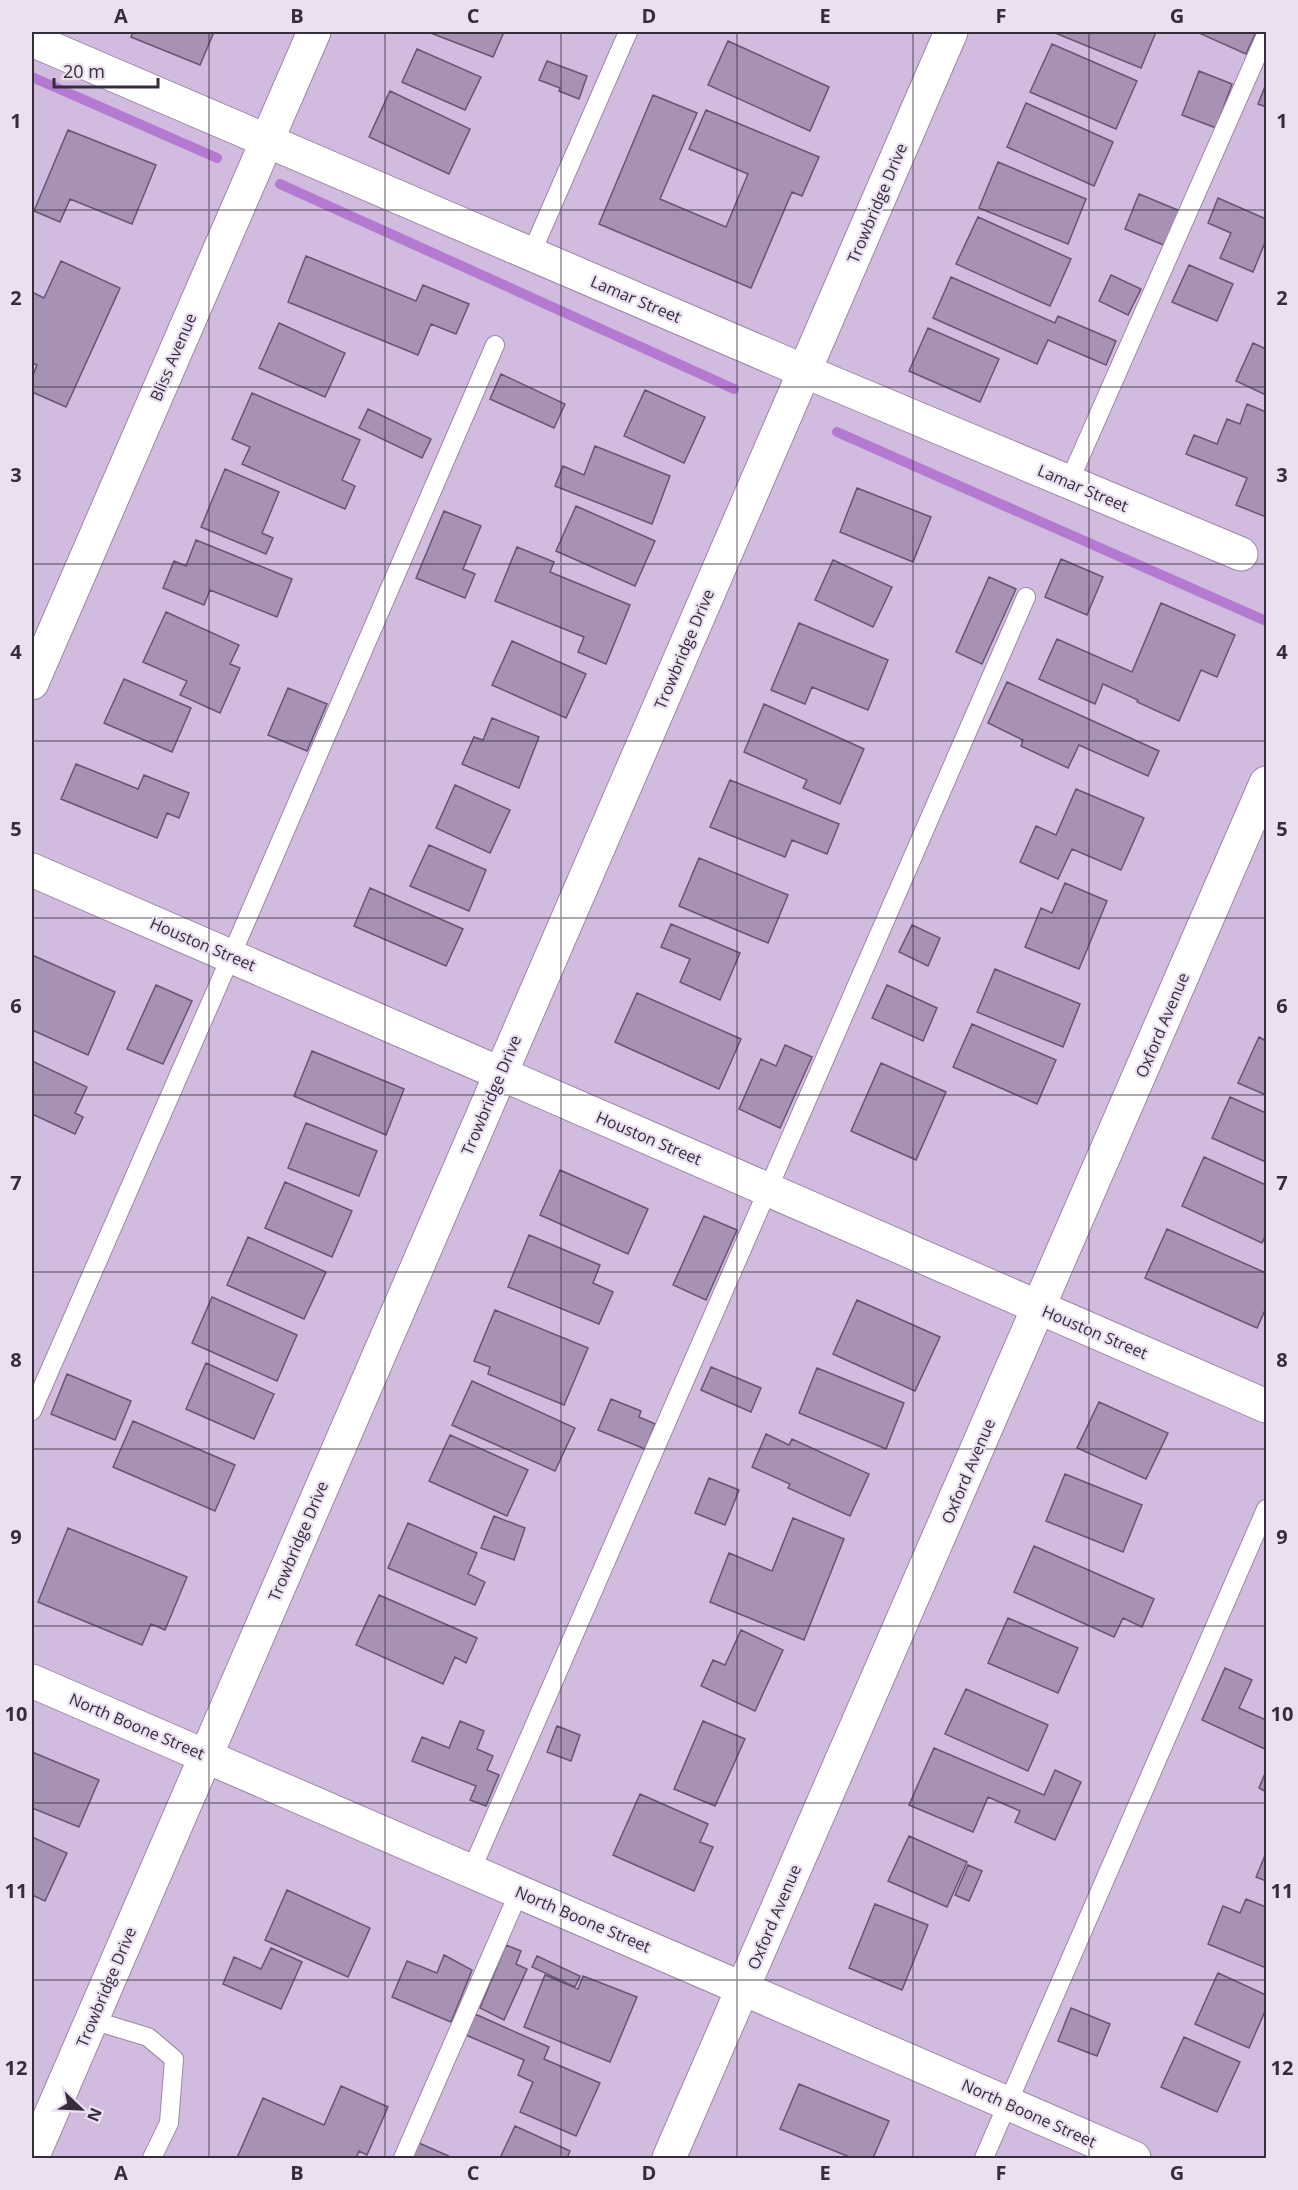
<svg xmlns="http://www.w3.org/2000/svg" width="1298" height="2190" font-family="'Open Sans',sans-serif">
	<style>
		.lines { fill: none; stroke-linecap: round; stroke-linejoin: round }
		.stream { stroke: #b47ad2; stroke-width: 10 }
		.building { fill: #a892b4; stroke: #685473; stroke-width: 1.5 }
		.service-casing { stroke: #9d87a9; stroke-width: 20 }
		.minor-casing { stroke: #9d87a9; stroke-width: 35 }
		.tertiary-casing { stroke: #9d87a9; stroke-width: 35 }
		.secondary-casing { stroke: #9d87a9; stroke-width: 35 }
		.service { stroke: #fff; stroke-width: 18 }
		.minor { stroke: #fff; stroke-width: 33 }
		.tertiary { stroke: #fff; stroke-width: 33 }
		.secondary { stroke: #fff; stroke-width: 33 }
		.grid { fill: none; stroke: #362d3b; stroke-width: 1.5; stroke-opacity: 0.55 }
		.labels { text-anchor: middle; dominant-baseline: central; stroke-width: 4.5; stroke-linejoin: round; paint-order: stroke }
		.street-label { font-size: 16px; fill: #362d3b; stroke: #ebe0f2 }
		.neatline { fill: none; stroke: #362d3b; stroke-width: 2 }
		.grid-label { font-size: 20px; text-anchor: middle; font-weight: bold; fill: #362d3b }
	</style>
	<rect width="100%" height="100%" fill="#d1bbde"/>
	<g class="lines">
		<path class="stream" d="M32,77L217,158
			M280,184L734,389
			M837,432L1266,621"/>
	</g>
	<path class="building" d="M133,32H214L200,65L131,37Z
		M428,32H504L493,57Z
		M1056,32H1156L1141,68L1055,33Z
		M1202,32H1256L1246,54L1201,34Z
		M728,41L829,87L810,131L708,85Z
		M1052,44L1137,81L1116,129L1030,92Z
		M417,49L481,77L465,110L402,82Z
		M547,61L587,76L579,99L559,91L560,88L539,80Z
		M1199,71L1232,84L1216,128L1182,115Z
		M1266,84V107L1258,104Z
		M390,91L470,129L449,174L369,137Z
		M653,95L697,113L660,199L726,227L748,174L689,149L706,110L819,157L802,196L792,192L751,288L599,224Z
		M1026,103L1113,142L1094,186L1007,147Z
		M68,130L156,165L132,224L70,199L60,222L34,211Z
		M998,162L1086,199L1068,244L979,208Z
		M1139,194L1180,211L1166,246L1125,229Z
		M1218,198L1266,219V240L1253,272L1220,258L1231,233L1208,223Z
		M978,217L1071,259L1050,306L956,264Z
		M306,256L416,301L423,285L469,304L456,334L431,324L418,355L288,302Z
		M61,261L120,288L66,407L32,392V378L37,365L32,363V292L44,298Z
		M1189,265L1233,284L1217,321L1172,302Z
		M1111,275L1141,289L1128,315L1099,301Z
		M951,277L1055,323L1058,316L1116,341L1106,365L1048,340L1037,364L933,318Z
		M279,323L345,353L325,397L259,368Z
		M928,328L999,359L980,402L909,371Z
		M1253,343L1266,349V395L1236,381Z
		M501,374L565,404L554,428L490,399Z
		M645,390L705,417L684,463L624,436Z
		M252,393L360,440L342,480L355,486L345,509L242,464L250,447L232,439Z
		M1247,404L1266,412V517L1236,505L1247,478L1186,454L1194,435L1217,444L1227,419L1240,424Z
		M368,409L431,439L422,458L359,428Z
		M595,446L670,476L652,524L555,486L563,466L584,475Z
		M225,469L279,492L262,533L273,538L266,554L201,527Z
		M857,488L931,517L913,562L840,532Z
		M576,506L655,541L635,586L556,551Z
		M444,511L481,526L463,569L475,574L465,598L416,578Z
		M196,540L292,579L277,617L210,590L204,605L163,588L174,561L186,566Z
		M517,547L554,562L550,572L630,605L606,664L578,652L584,637L495,601Z
		M1061,559L1103,577L1087,615L1045,597Z
		M833,560L892,587L873,627L815,600Z
		M989,577L1016,589L982,664L956,652Z
		M1161,603L1235,635L1217,677L1201,670L1179,721L1137,702L1138,700L1103,684L1095,704L1039,679L1057,639L1132,672Z
		M166,612L239,645L230,664L240,668L220,713L180,695L187,681L143,662Z
		M799,623L888,660L868,710L812,687L805,704L771,690Z
		M512,641L586,674L566,718L492,685Z
		M124,679L191,708L172,752L104,723Z
		M1007,682L1159,751L1148,776L1079,745L1068,768L1021,746L1023,740L988,723Z
		M288,688L327,704L307,751L268,735Z
		M764,704L864,749L840,804L803,788L807,780L744,752Z
		M492,718L539,737L519,788L462,764L474,737L483,740Z
		M76,764L138,789L144,775L189,793L179,818L167,813L157,838L61,799Z
		M730,780L839,824L827,854L792,840L785,857L710,827Z
		M455,785L510,810L490,853L436,828Z
		M1076,789L1144,818L1121,870L1072,849L1058,879L1020,862L1036,826L1056,835Z
		M429,845L486,870L469,911L410,886Z
		M699,858L788,895L768,943L679,906Z
		M1065,883L1107,901L1079,969L1025,947L1041,908L1052,913Z
		M370,888L463,929L446,966L354,926Z
		M671,924L740,953L720,1000L680,982L690,959L661,947Z
		M912,925L940,938L928,966L899,952Z
		M32,955L115,992L88,1055L32,1030Z
		M995,969L1080,1004L1063,1047L977,1012Z
		M156,985L192,1001L163,1064L127,1049Z
		M887,985L937,1008L923,1041L872,1018Z
		M637,993L741,1039L719,1089L615,1042Z
		M972,1024L1056,1060L1037,1104L953,1067Z
		M1259,1037L1266,1041V1095L1238,1083Z
		M785,1045L812,1057L780,1128L739,1109L761,1059L776,1066Z
		M312,1051L404,1089L386,1135L294,1096Z
		M32,1061L87,1087L75,1113L83,1117L75,1134L32,1114Z
		M881,1063L946,1092L916,1160L851,1131Z
		M1230,1097L1266,1113V1162L1212,1138Z
		M306,1123L377,1151L359,1196L288,1168Z
		M1204,1157L1266,1185V1234L1262,1243L1182,1206Z
		M560,1170L648,1209L628,1254L540,1215Z
		M285,1182L352,1211L332,1257L265,1228Z
		M704,1216L737,1230L706,1300L673,1285Z
		M1167,1229L1266,1273V1308L1257,1328L1145,1278Z
		M529,1235L600,1265L593,1283L613,1292L599,1324L508,1287Z
		M248,1237L326,1272L304,1319L227,1285Z
		M212,1297L297,1335L277,1381L192,1343Z
		M857,1300L940,1337L915,1391L833,1354Z
		M495,1310L588,1348L564,1405L488,1374L490,1367L474,1361Z
		M206,1363L274,1394L254,1439L186,1409Z
		M711,1367L761,1388L751,1412L701,1390Z
		M817,1368L904,1403L886,1449L799,1413Z
		M67,1374L131,1401L115,1440L51,1414Z
		M472,1381L575,1428L555,1471L452,1425Z
		M611,1399L641,1411L639,1417L655,1424L645,1449L598,1430Z
		M1099,1402L1168,1433L1146,1479L1077,1448Z
		M133,1421L235,1465L215,1511L113,1467Z
		M766,1434L789,1445L792,1439L869,1474L850,1516L788,1488L790,1484L752,1467Z
		M450,1435L528,1470L507,1516L429,1481Z
		M1065,1474L1142,1505L1123,1552L1046,1521Z
		M709,1478L739,1490L725,1525L695,1513Z
		M494,1516L525,1528L514,1560L481,1548Z
		M793,1518L844,1539L804,1640L710,1602L729,1553L772,1571Z
		M408,1523L477,1553L468,1574L485,1582L475,1605L388,1568Z
		M68,1528L187,1577L165,1630L151,1624L142,1645L38,1602Z
		M1034,1546L1154,1599L1142,1627L1123,1618L1114,1637L1014,1592Z
		M379,1595L477,1638L466,1663L455,1657L443,1684L356,1645Z
		M1008,1618L1078,1648L1058,1693L988,1663Z
		M741,1630L783,1650L755,1711L701,1686L713,1660L725,1665Z
		M1225,1668L1252,1680L1239,1708L1266,1720L1265,1749L1202,1720Z
		M966,1689L1048,1725L1028,1771L945,1734Z
		M460,1721L484,1731L477,1749L493,1756L487,1770L499,1775L486,1806L470,1800L476,1786L412,1761L422,1737L449,1748Z
		M703,1721L745,1739L715,1806L674,1789Z
		M557,1726L580,1735L571,1761L547,1752Z
		M934,1748L1044,1795L1055,1770L1081,1782L1055,1840L1015,1822L1020,1811L988,1797L973,1832L909,1805Z
		M32,1752L99,1780L79,1827L32,1808Z
		M1266,1771V1792L1259,1788Z
		M640,1794L708,1824L700,1842L713,1847L694,1891L613,1855Z
		M909,1836L967,1862L947,1907L888,1881Z
		M32,1837L67,1853L45,1901L32,1895Z
		M1266,1853V1881L1256,1877Z
		M968,1865L982,1871L969,1901L955,1895Z
		M287,1890L370,1928L348,1977L265,1940Z
		M1246,1899L1266,1907V1968L1208,1944L1223,1906L1240,1913Z
		M875,1904L928,1925L902,1990L849,1968Z
		M506,1945L521,1951L516,1964L527,1969L504,2020L480,2008Z
		M271,1948L302,1962L281,2009L223,1984L234,1957L261,1969Z
		M444,1955L472,1970L451,2022L392,1997L407,1961L437,1973Z
		M537,1956L580,1976L575,1987L532,1967Z
		M1218,1973L1266,1995V2009L1249,2048L1195,2024Z
		M545,1975L578,1989L583,1976L637,1997L610,2062L524,2027Z
		M1071,2008L1110,2024L1097,2056L1058,2041Z
		M475,2014L549,2047L544,2059L600,2083L576,2136L520,2112L533,2082L518,2075L524,2060L466,2035Z
		M1184,2037L1240,2062L1217,2112L1161,2087Z
		M799,2084L889,2121L873,2158H852L780,2129Z
		M341,2086L388,2107L367,2155L359,2151L356,2158H237L263,2098L324,2125Z
		M515,2126L570,2151L567,2158H500Z
		M419,2143L453,2158H411Z"/>
	<g class="lines">
		<g class="service-casing">
			<path id="service" d="M531,254L628,32
				M1069,482L1266,35
				M32,1411L231,956L495,345
				M471,1871L1026,597
				M92,2020L148,2037L174,2059L169,2123L152,2158
				M403,2158L519,1892
				M984,2158L1266,1509"/>
		</g>
		<g class="minor-casing">
			<path id="minor" d="M32,40L804,371L1241,554
				M32,683L314,32
				M32,870L1266,1406
				M205,1756L1134,2158
				M669,2158L1266,783"/>
		</g>
		<g class="tertiary-casing">
			<path id="tertiary" d="M32,1681L205,1756"/>
		</g>
		<g class="secondary-casing">
			<path id="secondary" d="M32,2158L951,32"/>
		</g>
		<use href="#service" class="service"/>
		<use href="#minor" class="minor"/>
		<use href="#tertiary" class="tertiary"/>
		<use href="#secondary" class="secondary"/>
	</g>
	<path class="grid" d="M209,32V2158M385,32V2158M561,32V2158M737,32V2158M913,32V2158M1089,32V2158M32,210H1266M32,387H1266M32,564H1266M32,741H1266M32,918H1266M32,1095H1266M32,1272H1266M32,1449H1266M32,1626H1266M32,1803H1266M32,1980H1266"/>
	<g class="labels">
		<g class="street-label">
			<text transform="translate(877 203) rotate(-67)">Trowbridge Drive</text>
			<text transform="translate(636 299) rotate(23)">Lamar Street</text>
			<text transform="translate(173 357) rotate(-67)">Bliss Avenue</text>
			<text transform="translate(1083 488) rotate(23)">Lamar Street</text>
			<text transform="translate(684 649) rotate(-67)">Trowbridge Drive</text>
			<text transform="translate(203 944) rotate(23)">Houston Street</text>
			<text transform="translate(1162 1025) rotate(-67)">Oxford Avenue</text>
			<text transform="translate(491 1095) rotate(-67)">Trowbridge Drive</text>
			<text transform="translate(649 1138) rotate(23)">Houston Street</text>
			<text transform="translate(1095 1332) rotate(23)">Houston Street</text>
			<text transform="translate(968 1471) rotate(-67)">Oxford Avenue</text>
			<text transform="translate(298 1541) rotate(-67)">Trowbridge Drive</text>
			<text transform="translate(137 1726) rotate(23)">North Boone Street</text>
			<text transform="translate(774 1917) rotate(-67)">Oxford Avenue</text>
			<text transform="translate(583 1919) rotate(23)">North Boone Street</text>
			<text transform="translate(106 1987) rotate(-67)">Trowbridge Drive</text>
			<text transform="translate(1029 2113) rotate(24)">North Boone Street</text>
		</g>
	</g>
	<rect width="1298" height="2190" fill="none" stroke="#ebe0f2" stroke-width="66"/>
	<g transform="translate(81 2109) rotate(113)" stroke="#ebe0f2" stroke-width="4.5" paint-order="stroke">
	<path d="M0-4.5L10 22L0 15L-10 22Z" fill="#362d3b"/>
	<text y="-9" font-size="16" font-weight="bold" text-anchor="middle" fill="#362d3b">N</text>
	</g>
	<path d="M54 78v9h104v-9" fill="none" stroke="#362d3b" stroke-width="3"/>
	<text x="63" y="78" font-size="18" fill="#362d3b" stroke="#ebe0f2" stroke-width="4.5" paint-order="stroke">20 m</text>
	<rect x="33" y="33" width="1232" height="2124" class="neatline"/>
	<g class="grid-label">
		<text x="121" y="23">A</text>
		<text x="297" y="23">B</text>
		<text x="473" y="23">C</text>
		<text x="649" y="23">D</text>
		<text x="825" y="23">E</text>
		<text x="1001" y="23">F</text>
		<text x="1177" y="23">G</text>
		<text x="16" y="128">1</text>
		<text x="1282" y="128">1</text>
		<text x="16" y="305">2</text>
		<text x="1282" y="305">2</text>
		<text x="16" y="482">3</text>
		<text x="1282" y="482">3</text>
		<text x="16" y="659">4</text>
		<text x="1282" y="659">4</text>
		<text x="16" y="836">5</text>
		<text x="1282" y="836">5</text>
		<text x="16" y="1013">6</text>
		<text x="1282" y="1013">6</text>
		<text x="16" y="1190">7</text>
		<text x="1282" y="1190">7</text>
		<text x="16" y="1367">8</text>
		<text x="1282" y="1367">8</text>
		<text x="16" y="1544">9</text>
		<text x="1282" y="1544">9</text>
		<text x="16" y="1721">10</text>
		<text x="1282" y="1721">10</text>
		<text x="16" y="1898">11</text>
		<text x="1282" y="1898">11</text>
		<text x="16" y="2075">12</text>
		<text x="1282" y="2075">12</text>
		<text x="121" y="2180">A</text>
		<text x="297" y="2180">B</text>
		<text x="473" y="2180">C</text>
		<text x="649" y="2180">D</text>
		<text x="825" y="2180">E</text>
		<text x="1001" y="2180">F</text>
		<text x="1177" y="2180">G</text>
	</g>
</svg>
